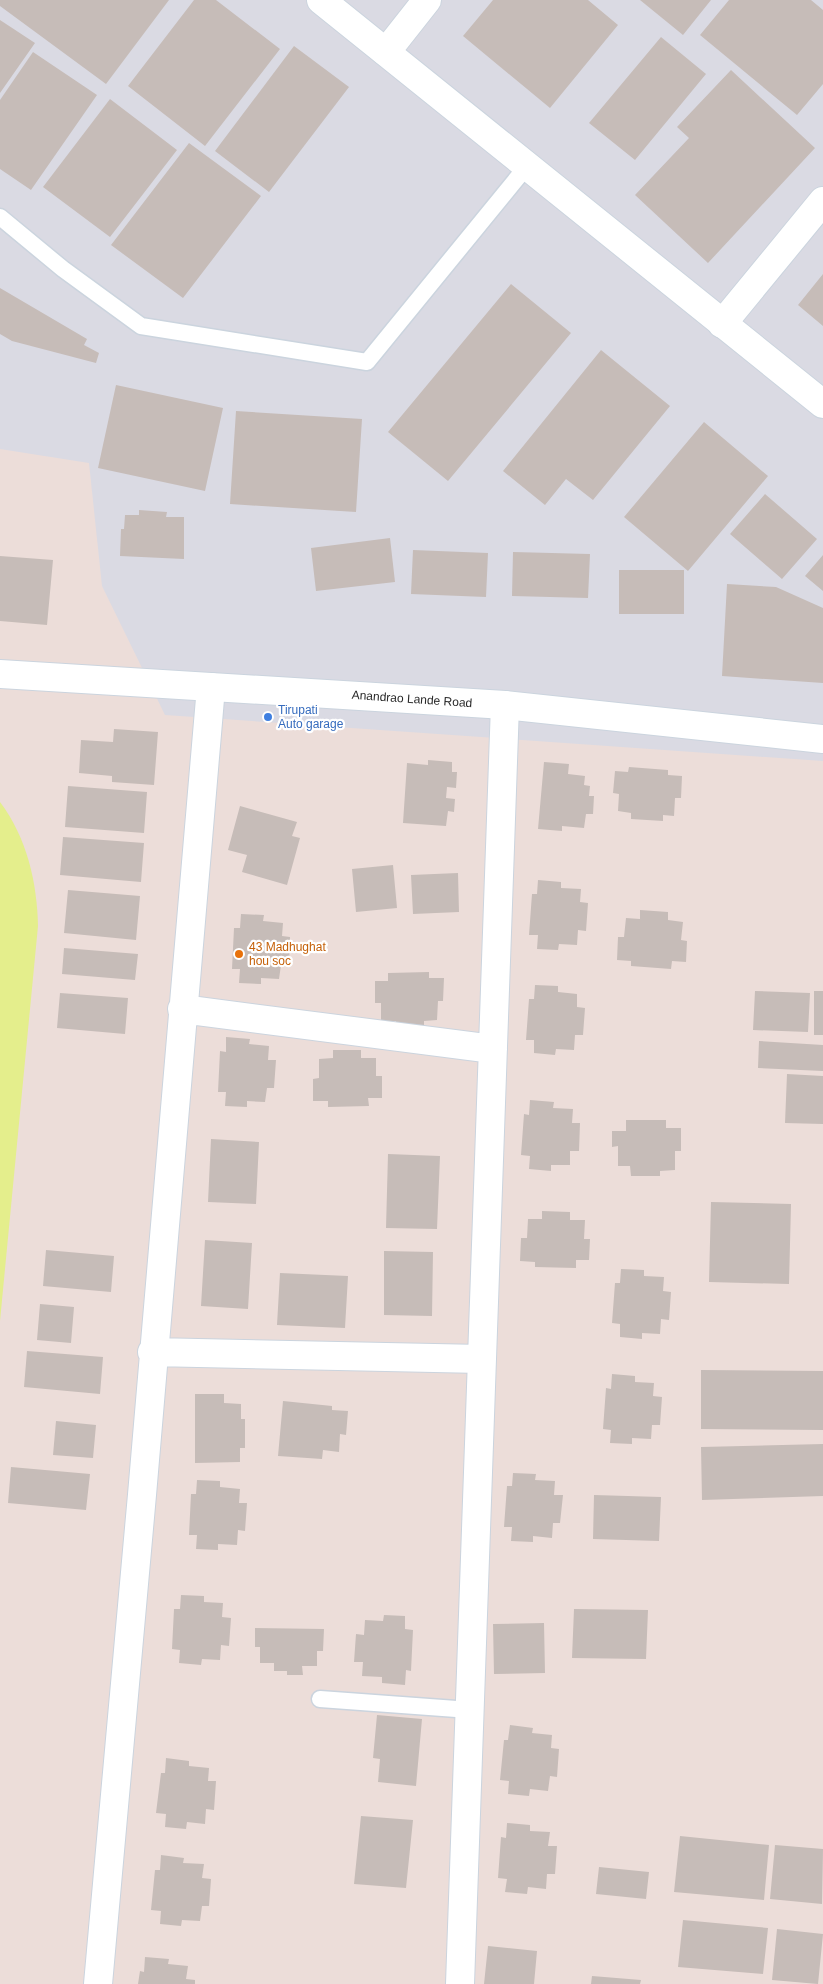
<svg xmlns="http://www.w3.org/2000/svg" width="823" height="1984" font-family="Arial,sans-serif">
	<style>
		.industrial { fill: #dadae3 }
		.pitch { fill: #e4ee8c }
		.building { fill: #c6bcb8 }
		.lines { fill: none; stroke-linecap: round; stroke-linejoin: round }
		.lane-casing { stroke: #cbd4de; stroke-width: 19 }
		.street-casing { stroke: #cbd4de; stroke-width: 30 }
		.secondary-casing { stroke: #cbd4de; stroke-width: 30 }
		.lane { stroke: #fff; stroke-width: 16 }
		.street { stroke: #fff; stroke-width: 28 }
		.secondary { stroke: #fff; stroke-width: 28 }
		.shop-dot { fill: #3f7fe0; stroke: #fff; stroke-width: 2 }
		.food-dot { fill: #e8710a; stroke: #fff; stroke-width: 2 }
		.labels { text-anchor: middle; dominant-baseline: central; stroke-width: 4.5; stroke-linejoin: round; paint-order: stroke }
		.street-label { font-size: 12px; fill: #282828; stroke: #fff }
		.shop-label { font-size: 12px; fill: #366cbe; stroke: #fff; text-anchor: start }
		.food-label { font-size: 12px; fill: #c56008; stroke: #fff; text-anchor: start }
	</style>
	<rect width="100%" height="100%" fill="#ecddd9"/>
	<path class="industrial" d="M0,0H823V761L165,715L102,586L89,463L0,449Z"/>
	<path class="pitch" d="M0,802C27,838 37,882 38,926L0,1321Z"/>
	<path class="building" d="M0,0H169L106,84L0,6Z
		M194,0H216L280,49L205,146L128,86Z
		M493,0H588L618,25L550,108L463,36Z
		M640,0H711L683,35Z
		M729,0H811L823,10V84L797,115L700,35Z
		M0,20L35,43L0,93Z
		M661,37L706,74L635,160L589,123Z
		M294,46L349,87L269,192L215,151Z
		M33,52L97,95L31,190L0,169V100Z
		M731,70L815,148L708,263L635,195L689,138L677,127Z
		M110,99L177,150L110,237L43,187Z
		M189,143L261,196L183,298L111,245Z
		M823,274V326L798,305Z
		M511,284L571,333L448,481L388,432Z
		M0,288L87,339L84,345L99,353L96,363L12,341L0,334Z
		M601,350L670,406L593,500L566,479L545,505L503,471Z
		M116,385L223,408L205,491L98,468Z
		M236,411L362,419L356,512L230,504Z
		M704,422L768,476L688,571L624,517Z
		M765,494L817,539L782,579L730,534Z
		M139,510L167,512L166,517H184V559L120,556L121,529H124L125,515H139Z
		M390,538L395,582L316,591L311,548Z
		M413,550L488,553L486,597L411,594Z
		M513,552L590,554L588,598L512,596Z
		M823,555V591L805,576Z
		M0,556L53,560L47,625L0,621Z
		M619,570H684V614H619Z
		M727,584L776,587L823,608V683L722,676Z
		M114,729L158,732L154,785L112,782V776L79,773L81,740L113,742Z
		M428,760L452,762V772H457L456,788L447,787L446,798L455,799L454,812L448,811L446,826L403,823L407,763L428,765Z
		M544,762L569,764L568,774L585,776L584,785L590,786L589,796H594L593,814H586L584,828L562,826V831L538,829Z
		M629,767L668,770V775L682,776L681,798H675L674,816L663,815V821L631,819V813L618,811L619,794L613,793L615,771L628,772Z
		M68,786L147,792L144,833L65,827Z
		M240,806L297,822L292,836L300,838L287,885L242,872L247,855L228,850Z
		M63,837L144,843L141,882L60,875Z
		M393,865L397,908L356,912L352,869Z
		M458,873L459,912L413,914L411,875Z
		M538,880L561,882V888L581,889L580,902L588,903L586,931L578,930L577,945L559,944L558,950L537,949L538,935H529L532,894H537Z
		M68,890L140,896L136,940L64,933Z
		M640,910L668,912V920L683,922L681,940L687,941L686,962L672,961L671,969L631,966V961L617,960L618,937H624L626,918L640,919Z
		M241,914L264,915L263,921L283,923L282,936L290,937L289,965H281L279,979L261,978V984L239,983L240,969H232L234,928H240Z
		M64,948L138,954L135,980L62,974Z
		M429,972V978H444L443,1001H438L437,1020L424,1021V1028L396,1029V1021H381V1003H375V981H388V973Z
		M535,985L558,986V992L577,994V1007L585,1008L583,1035H575L574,1050L556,1049L555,1055L534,1053V1040H526L529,999H534Z
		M755,991L810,993L808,1032L753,1030Z
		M814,991H823V1035H814Z
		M60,993L128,998L125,1034L57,1028Z
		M226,1037L250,1039L249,1044L269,1046L268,1060H276L274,1088H267L265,1102L247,1101V1107L225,1106L226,1092H218L220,1051L226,1052Z
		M759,1041L823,1045V1071L758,1068Z
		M333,1050H361V1058H376V1076H382V1098H368L369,1106L328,1107V1101H313V1079L319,1078V1059L333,1058Z
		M787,1074L823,1076V1124L785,1123Z
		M530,1100L554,1102L553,1108L573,1109L572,1123H580L579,1151H570V1165H551V1171L529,1169L530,1156L521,1155L524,1114L529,1115Z
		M626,1120H666V1128H681V1151H675V1170L660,1171V1176H631L630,1166H618V1146L612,1147V1131H626Z
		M211,1139L259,1142L256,1204L208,1202Z
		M388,1154L440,1156L437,1229L386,1228Z
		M711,1202L791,1204L789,1284L709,1282Z
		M542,1211L570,1212V1220H585L584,1239H590L589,1260H576V1268L535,1267V1262L520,1261L521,1238H527L528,1219H542Z
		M205,1240L252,1243L248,1309L201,1306Z
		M46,1250L114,1256L111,1292L43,1286Z
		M384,1251L433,1252L432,1316L384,1315Z
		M621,1269L644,1270V1276L664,1277L663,1291L671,1292L669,1320L661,1319L660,1334L642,1333V1339L620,1337V1324L612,1323L615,1283H620Z
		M280,1273L348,1276L345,1328L277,1325Z
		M40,1304L74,1307L71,1343L37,1340Z
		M27,1351L103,1357L100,1394L24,1387Z
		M701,1370L823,1371V1430L701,1429Z
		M612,1374L635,1376V1382L654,1383L653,1396L662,1397L660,1425H652L651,1439L632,1438V1444L610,1443L611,1430L603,1429L606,1388L611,1389Z
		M195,1394H224V1403L241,1404V1419H245V1448H240V1462L195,1463Z
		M283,1401L332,1406V1410L348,1411L346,1435L340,1434L339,1452L323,1450L322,1459L278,1456Z
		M56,1421L96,1425L93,1458L53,1455Z
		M823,1444V1496L702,1500L701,1447Z
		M11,1467L90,1474L86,1510L8,1503Z
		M513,1473L536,1474L535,1480L555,1481L554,1495H563L560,1523H553L552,1538L533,1536V1542L511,1541L512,1527H504L507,1486H512Z
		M197,1480L220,1481V1487L240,1489L239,1503H247L245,1531L238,1530L237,1545L218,1544V1550L196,1549L197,1535H189L191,1494H196Z
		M594,1495L661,1497L659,1541L593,1539Z
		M181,1595L204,1596V1602L223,1603L222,1617L231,1618L229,1646L221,1645L220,1660L202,1659L201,1665L179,1663L180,1650L172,1649L174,1609H180Z
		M574,1609L648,1610L646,1659L572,1658Z
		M384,1615L405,1616V1629L413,1630L411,1671L406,1670L405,1685L382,1683V1677L362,1676L363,1662H354L356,1634L364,1635L365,1620L383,1621Z
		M544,1623L545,1673L494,1674L493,1624Z
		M255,1628L324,1629L323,1651H317V1666H302L303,1675H287V1671H274V1663H260V1647H255Z
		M377,1715L422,1719L416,1786L378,1782L380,1759L373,1758Z
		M510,1725L533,1728L532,1733L552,1735L551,1748L559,1749L557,1777L550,1776L548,1791L530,1789L529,1796L508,1794L509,1781L500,1780L504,1740H508Z
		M166,1758L189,1761V1766L209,1768L208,1781H216L214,1810L206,1809L205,1824L187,1822L186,1829L165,1827L166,1814L156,1813L161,1773H165Z
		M361,1816L413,1820L406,1888L354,1884Z
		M507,1823L530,1825V1831L550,1832L548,1846H557L555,1874H547L546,1889L528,1887L527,1894L505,1892L507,1879L498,1878L501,1837L506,1838Z
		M680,1836L769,1845L764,1900L674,1892Z
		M775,1845L823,1849L822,1904L770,1899Z
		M161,1855L184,1858L183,1863L204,1864L202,1878L211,1879L209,1906H202L200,1921L182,1920L181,1926L160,1924L161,1911L151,1910L155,1870H160Z
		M599,1867L649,1872L646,1899L596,1894Z
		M683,1920L768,1928L763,1974L678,1967Z
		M777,1929L823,1934L818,1984L772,1980Z
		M488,1946L537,1951L534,1984H484Z
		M145,1957L169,1959L168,1964L188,1966L186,1979L195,1980V1984H138L140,1971L144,1972Z
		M592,1976L641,1980L640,1984H591Z"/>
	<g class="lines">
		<g class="lane-casing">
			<path id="lane" d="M0,217L63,269L141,326L367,362L527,166
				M320,1699L470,1710"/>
		</g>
		<g class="street-casing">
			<path id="street" d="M386,52L427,0
				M722,324L823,201
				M182,1009L493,1049
				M152,1352L482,1359
				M98,1984C139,1552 173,1119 211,687
				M460,1984L505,705"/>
		</g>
		<g class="secondary-casing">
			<path id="secondary" d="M321,0L823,404
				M0,674L505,705L823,739"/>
		</g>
		<use href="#lane" class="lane"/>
		<use href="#street" class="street"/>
		<use href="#secondary" class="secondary"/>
	</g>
	<circle class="shop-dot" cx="268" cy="717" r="5"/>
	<circle class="food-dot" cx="239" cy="954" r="5"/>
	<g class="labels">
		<g class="street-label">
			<text transform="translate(412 699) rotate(4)">Anandrao Lande Road</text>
		</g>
		<g class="shop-label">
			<text x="278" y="710">Tirupati<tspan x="278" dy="14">Auto garage</tspan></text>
		</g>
		<g class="food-label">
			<text x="249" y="947">43 Madhughat<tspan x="249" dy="14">hou soc</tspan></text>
		</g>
	</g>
</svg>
